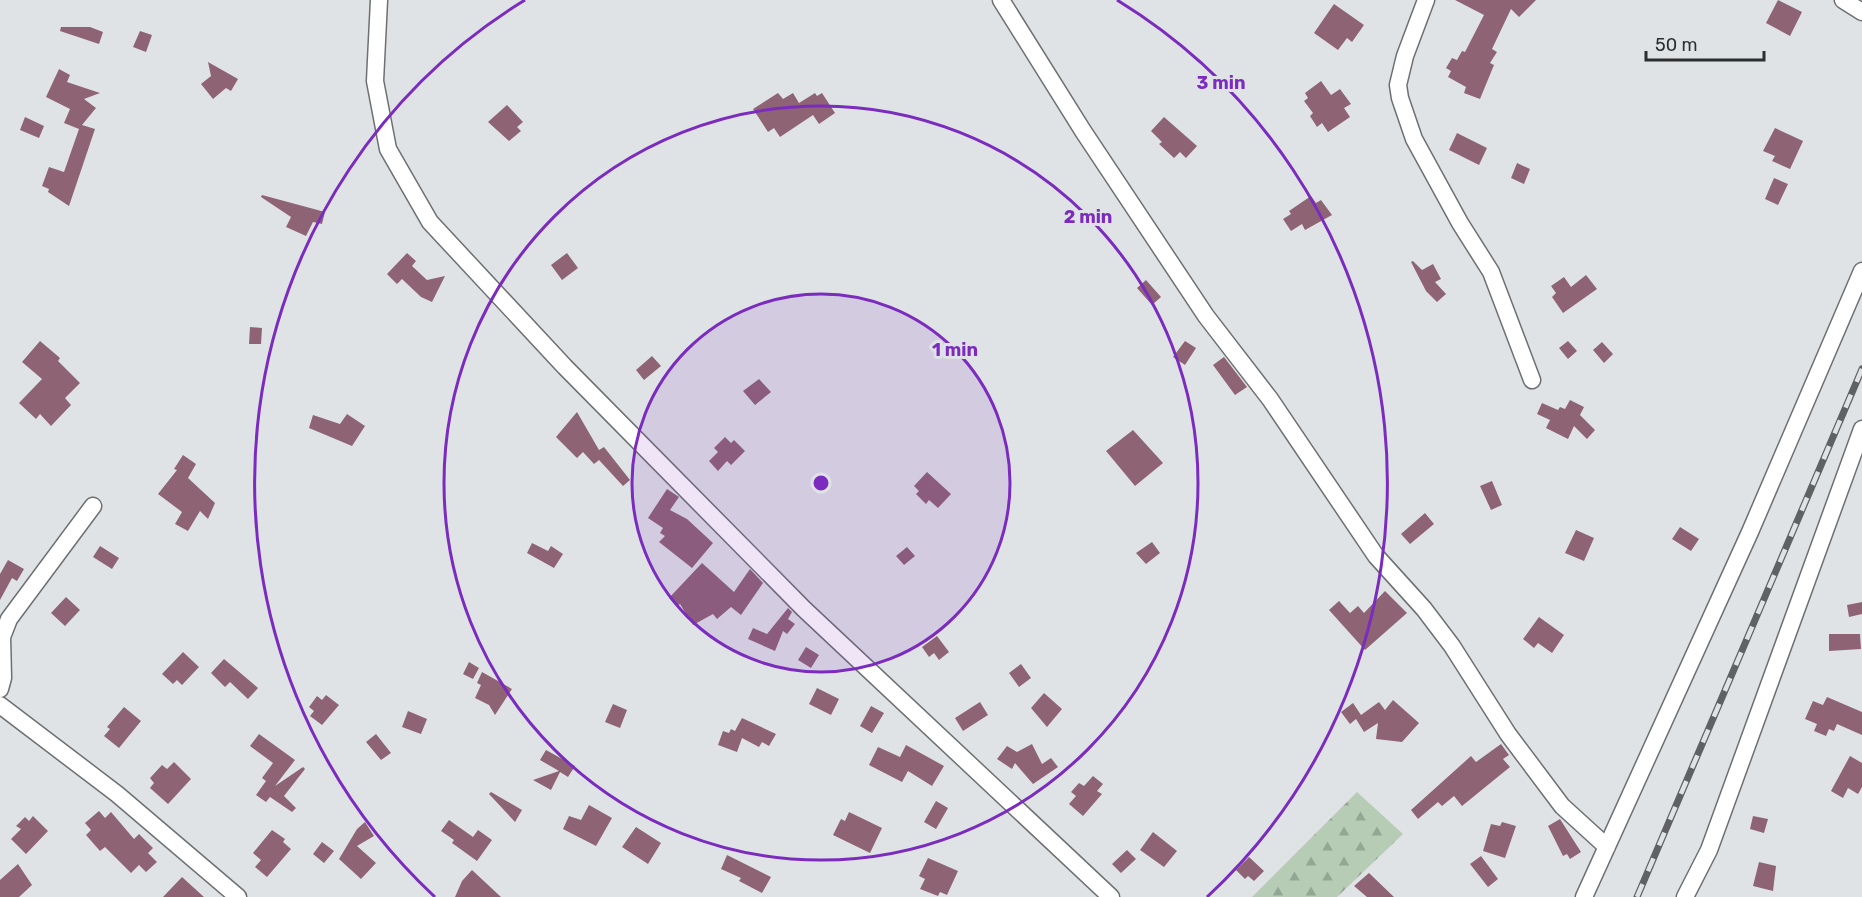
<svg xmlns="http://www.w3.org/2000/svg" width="1862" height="897" font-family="Rubik,sans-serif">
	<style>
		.forest { fill: url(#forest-firs) }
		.building { fill: #8e6475 }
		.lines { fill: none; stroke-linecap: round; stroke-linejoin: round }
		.street-casing { stroke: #6d7072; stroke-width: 19 }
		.street { stroke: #fff; stroke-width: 16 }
		.rail-casing { stroke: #606163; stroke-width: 7 }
		.rail { stroke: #e0e3e6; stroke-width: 4.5; stroke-dasharray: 14; stroke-linecap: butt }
		.ring { fill: none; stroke: #7b2cbf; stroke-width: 3 }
		.centre { fill: #7b2cbf; stroke: #e0e3e6; stroke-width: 3 }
		.ring-label { font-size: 18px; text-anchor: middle; font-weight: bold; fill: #7b2cbf; stroke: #e0e3e6; stroke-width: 6; stroke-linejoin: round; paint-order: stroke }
	</style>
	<defs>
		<pattern id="forest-firs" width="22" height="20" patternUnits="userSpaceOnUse" patternTransform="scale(1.5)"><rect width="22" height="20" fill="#b6ccb5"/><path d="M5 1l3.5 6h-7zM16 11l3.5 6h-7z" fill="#94a694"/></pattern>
	</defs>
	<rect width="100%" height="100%" fill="#e0e3e6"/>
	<path class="forest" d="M1357,792L1403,834L1337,897H1252Z"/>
	<path class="building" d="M1455,0H1536L1519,17L1511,9L1492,49L1497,52L1490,63L1494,65L1480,99L1464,93L1466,87L1448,77L1451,71L1446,68L1452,58L1457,60L1462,51L1465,52L1484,15Z
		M1778,0L1802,12L1790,36L1766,23Z
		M1334,4L1364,25L1352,42L1347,38L1338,50L1314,33Z
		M61,27H90L103,32L99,44L60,31Z
		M140,31L152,35L146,52L133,47Z
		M208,62L238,79L231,91L226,88L213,99L201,84L211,76Z
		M59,69L70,75L67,82L100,93L84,99L96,108L82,125L95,129L69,206L48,192L49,189L42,186L49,167L64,172L79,129L64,123L70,109L46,97Z
		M1321,81L1331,95L1340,89L1351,104L1344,108L1350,117L1328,132L1322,123L1317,127L1310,116L1313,113L1304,101L1308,98L1305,93Z
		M778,93L783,99L793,93L799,103L815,93L817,96L822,93L835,113L819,124L813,115L780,137L774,128L768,132L753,109Z
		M507,105L523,122L517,127L521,131L509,141L488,122Z
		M25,117L44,126L39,138L20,130Z
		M1164,117L1197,146L1186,158L1180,152L1174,158L1159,144L1162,142L1151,131Z
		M1775,128L1803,141L1790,169L1772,161L1775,156L1763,151Z
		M1457,133L1487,148L1479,165L1449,150Z
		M1517,163L1530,169L1524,184L1511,178Z
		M1774,178L1788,184L1778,205L1765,199Z
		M262,195L325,212L322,224L313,222L306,236L286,227L291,217L261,197Z
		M1311,196L1316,203L1321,200L1332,215L1305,230L1302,224L1291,231L1283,219L1291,214L1289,211Z
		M407,253L416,261L412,266L427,280L445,276L432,302L421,297L402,279L397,284L387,274Z
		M567,253L578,268L562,280L551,265Z
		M1413,261L1422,270L1433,264L1441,279L1435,282L1446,294L1437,302L1426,291L1411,262Z
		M1586,275L1597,289L1563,313L1552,297L1556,293L1551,286L1564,277L1571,287Z
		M1146,280L1161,297L1152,305L1137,288Z
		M250,327L262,328L261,344H249Z
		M40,341L60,358L58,361L80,383L65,398L71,405L51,426L40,414L36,419L19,403L42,379L22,362Z
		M1185,341L1196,348L1185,365L1173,357Z
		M1568,341L1577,351L1568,359L1559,348Z
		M1602,342L1613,354L1604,363L1593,350Z
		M652,356L661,366L644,380L636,370Z
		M1224,357L1247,387L1235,395L1213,365Z
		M759,379L771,392L755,405L743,391Z
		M1570,400L1584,407L1580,415L1595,430L1587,439L1574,426L1568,439L1546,428L1550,420L1537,414L1542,403L1558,410L1560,407L1565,409Z
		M577,412L599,450L604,447L630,480L623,486L599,460L594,464L583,452L577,458L556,437Z
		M347,414L365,426L352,446L309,428L313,415L340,424Z
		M1133,430L1163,463L1135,486L1106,451Z
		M725,437L731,443L734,440L745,451L731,465L727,461L718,471L709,461L718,452L714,448Z
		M183,455L196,464L188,478L215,503L208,519L200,511L188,531L175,524L182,512L158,494L177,470L174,469Z
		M927,472L951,494L938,508L929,500L926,504L916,494L919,491L914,486Z
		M1492,481L1502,505L1491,510L1480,486Z
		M667,489L679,497L670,510L687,519L713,543L692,568L659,542L665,536L660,533L663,528L648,518Z
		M1425,513L1434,524L1410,544L1401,534Z
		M1680,527L1699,539L1691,551L1672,539Z
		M1576,530L1594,538L1584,561L1565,553Z
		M1152,542L1160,553L1146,564L1136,553Z
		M532,543L548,551L551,546L563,554L554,568L527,553Z
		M100,546L119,558L112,569L93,557Z
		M907,547L915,556L904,565L896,556Z
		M8,560L24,569L17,581L12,578L0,600V574Z
		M702,563L734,592L750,569L763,583L741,615L731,607L717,619L713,614L693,625L680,604L677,606L669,598Z
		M1385,591L1407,613L1365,650L1329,610L1339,601L1350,613L1358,606L1364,613Z
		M66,597L80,610L65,626L51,613Z
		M1862,602V614L1849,617L1847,605Z
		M788,608L792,612L788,619L795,624L787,634L783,631L775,651L748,639L753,628L767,634Z
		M1539,617L1564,635L1552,653L1538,643L1534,648L1523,639Z
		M1829,634H1860L1861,649L1829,651Z
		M937,636L949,652L939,660L934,653L929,657L922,647Z
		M806,647L819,655L811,668L798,660Z
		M183,652L199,667L182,685L177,680L173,684L162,674Z
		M224,659L258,688L248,699L230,682L225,687L211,673Z
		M469,662L479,668L473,679L463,674Z
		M1021,664L1031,678L1019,687L1009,673Z
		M482,672L512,689L495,715L489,705L475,698L481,685L477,683Z
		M817,688L839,699L831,715L809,704Z
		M1044,693L1062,709L1047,727L1031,708Z
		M326,695L339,705L322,725L310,716L314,711L309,707L317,696L322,700Z
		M1827,697L1862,712V735L1837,724L1834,731L1829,729L1826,736L1814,731L1817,724L1805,719L1813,701L1823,705Z
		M1393,700L1419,723L1402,742L1376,739L1378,723L1364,732L1356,719L1350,724L1341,712L1353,703L1361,715L1379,702L1385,710Z
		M980,702L988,715L963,731L955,718Z
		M613,704L627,710L620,728L605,722Z
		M871,706L884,713L872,733L860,726Z
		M124,707L141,721L119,748L104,736L110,729L107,727Z
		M408,711L427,719L421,734L402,727Z
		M742,718L776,734L769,746L762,742L759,747L742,738L737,752L718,745L723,731L729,733L731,729L735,731Z
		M259,734L295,760L275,786L303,767L305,769L284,796L296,808L292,812L270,797L266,802L256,795L266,781L262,778L273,763L250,746Z
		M376,734L391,753L381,760L366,742Z
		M1032,744L1042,764L1051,758L1058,767L1033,784L1015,763L1012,769L997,759L1007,746L1017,752Z
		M1501,744L1509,755L1503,759L1510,767L1462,806L1454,796L1442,806L1438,802L1418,819L1411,810L1471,756L1476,762Z
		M906,745L944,766L932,786L908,771L902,782L869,765L878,747L900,757Z
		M546,750L575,766L568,777L560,772L551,790L533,780L559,771L540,760Z
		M1850,756L1862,763V787L1858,794L1848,788L1843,798L1831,791Z
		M174,762L191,779L168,804L150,788L154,783L150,778L162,765L167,769Z
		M1093,776L1103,784L1097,791L1102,794L1083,816L1069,804L1076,796L1071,792L1079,783L1084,786Z
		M491,792L522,810L515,822L489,794Z
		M936,801L948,808L936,829L924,822Z
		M589,805L612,818L596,846L563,829L569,816L581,820Z
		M99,811L105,818L111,812L134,839L139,834L153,848L148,853L157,862L146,872L139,865L131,873L105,847L100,851L86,835L91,830L85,823Z
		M849,812L882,828L870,853L833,835L841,819L845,821Z
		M33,816L48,831L26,854L11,839L21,829L16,826L25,817L29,821Z
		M1753,816L1768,819L1764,833L1750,829Z
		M1560,819L1581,852L1570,859L1567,854L1563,856L1548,826Z
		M449,820L473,837L478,830L492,840L477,861L452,843L454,840L441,831Z
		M365,822L374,836L357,846L376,863L361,879L339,859L357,829Z
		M1502,822L1516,826L1505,858L1483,851L1491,824L1500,826Z
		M636,827L661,843L648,864L622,847Z
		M272,830L285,839L283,842L291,849L267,877L255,867L261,860L253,853Z
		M1153,832L1177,851L1164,867L1140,850Z
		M322,842L334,851L324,863L313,854Z
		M1127,850L1136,859L1121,873L1112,864Z
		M727,855L771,877L762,893L739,881L741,878L721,869Z
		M1481,856L1498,879L1488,887L1470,864Z
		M1249,857L1264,871L1254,881L1248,876L1245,879L1236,870Z
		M928,858L958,871L947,895L940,892L938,896L920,889L925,879L919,876Z
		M1759,862L1776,866L1773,891L1753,886Z
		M18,864L32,885L19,897H0V880Z
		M472,870L501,897H455L462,881Z
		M1369,873L1394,897H1367L1354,886Z
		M182,877L204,897H163Z"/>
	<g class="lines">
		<g class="street-casing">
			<path id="street" d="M379,0L375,81L388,149L430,222L565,367L804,609L1111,897
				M1001,0L1083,131L1206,316L1270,399L1376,556L1424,609L1452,646L1508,734L1562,806L1607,847
				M1426,0L1405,56L1398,85L1400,98L1414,139L1460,223L1491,272L1532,380
				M1843,0L1862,12
				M0,689L3,678L2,637L9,619L93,506
				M0,705L117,794L238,897
				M1584,897L1750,532L1862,271
				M1685,897L1709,850L1862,429"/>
		</g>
		<use href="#street" class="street"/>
		<g class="rail-casing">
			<path id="rail" d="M1637,897L1862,369"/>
		</g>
		<use href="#rail" class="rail"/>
	</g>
	<circle cx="821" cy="483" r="189" fill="#7b2cbf" fill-opacity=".12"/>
	<g class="ring">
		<circle cx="821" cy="483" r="189"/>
		<circle cx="821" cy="483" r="377"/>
		<path d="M435 897A566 566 0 0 1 525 0M1117 0A566 566 0 0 1 1207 897"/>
	</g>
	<circle cx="821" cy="483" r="9" class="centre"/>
	<g class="ring-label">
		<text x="1221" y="89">3 min</text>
		<text x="1088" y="223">2 min</text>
		<text x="955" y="356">1 min</text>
	</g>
	<path d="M1646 51v9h118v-9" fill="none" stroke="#2d2e2f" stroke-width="3"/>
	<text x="1655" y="51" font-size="18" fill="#2d2e2f" stroke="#e0e3e6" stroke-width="4.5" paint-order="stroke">50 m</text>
</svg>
